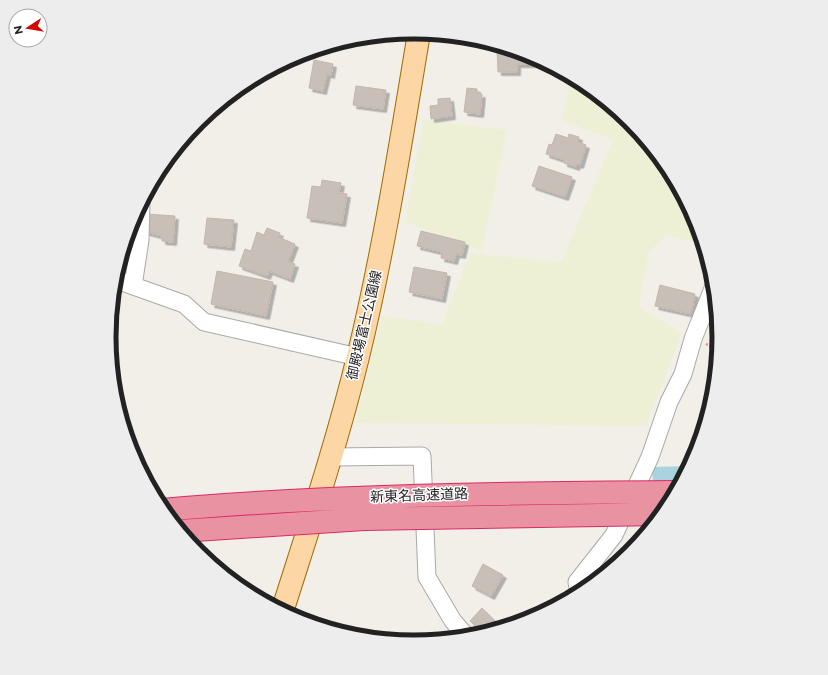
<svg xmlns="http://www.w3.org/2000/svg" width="828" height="675" font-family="Montserrat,'Noto Sans JP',sans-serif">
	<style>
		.farmland { fill: #eef0d5 }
		.water { fill: #aad3df }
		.building { fill: #c7bfb8; stroke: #c4b6ab; filter: url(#shadow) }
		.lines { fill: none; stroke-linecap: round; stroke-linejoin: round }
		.minor-casing { stroke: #a9a9a9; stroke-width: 19 }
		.primary-casing { stroke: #a06b00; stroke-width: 24 }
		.path { stroke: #fa8072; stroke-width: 2.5; stroke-dasharray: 2 2; stroke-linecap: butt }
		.minor { stroke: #fff; stroke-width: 17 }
		.primary { stroke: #fcd6a4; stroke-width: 22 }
		.motorway-bridge-casing { stroke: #dc2a67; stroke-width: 24; stroke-linecap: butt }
		.motorway-bridge { stroke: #e892a2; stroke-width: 22 }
		.labels { text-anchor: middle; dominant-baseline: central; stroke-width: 3; stroke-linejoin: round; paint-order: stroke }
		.street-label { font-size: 14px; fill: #222; stroke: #fff }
		.rim { fill: none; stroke: #222; stroke-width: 5 }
	</style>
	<defs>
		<filter id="shadow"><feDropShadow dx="3.5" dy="3.5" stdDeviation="0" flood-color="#0004"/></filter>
	</defs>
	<rect width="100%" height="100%" fill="#f2efe9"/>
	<path class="farmland" d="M572,77L584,84L630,122L668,168L696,221L704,246L667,235L649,251L639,307L682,333L646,426L355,423L382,316L442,324L470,253L561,262L613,140L561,120Z
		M423,120L507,130L482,251L405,222Z"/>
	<path class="water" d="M690,466L668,507L647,533L646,483L653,482L652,467Z"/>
	<path class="building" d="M502,46L534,57V64H517V72H498L497,50H502Z
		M314,60L333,64L331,75L327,74L323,91L309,88Z
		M356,86L386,90L383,109L353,105Z
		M467,88L477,89V94H482L480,114L464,112Z
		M450,98L452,116L431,119L430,106L438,105V99Z
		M556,134L568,138L569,134L579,137L578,142L586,145L580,165L577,164L576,167L564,163V160L546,154L549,144L552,145Z
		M539,166L572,177L565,197L532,186Z
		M322,180L341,183L339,193L347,194L342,223L307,218L312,186L321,187Z
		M147,214L175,216L173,242L162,241V236L146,232Z
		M207,218L234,220L231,247L204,244Z
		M267,228L280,233L278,237L295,244L288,262L295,264L290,279L269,271L267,276L239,266L245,249L251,251L257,232L264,235Z
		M421,231L465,242L462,255L456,254L454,261L441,258L442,252L417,246Z
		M414,267L447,273L442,299L409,292Z
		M217,271L273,282L266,316L211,304Z
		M660,285L695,294L691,314L655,306Z
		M483,564L503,575L491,596L472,586Z
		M482,608L497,623L489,632L484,634L470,621Z"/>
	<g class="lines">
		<g class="minor-casing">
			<path id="minor" d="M114,279L184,304L204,322L358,357
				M133,286L140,240L141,202
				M331,457L422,456L427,577L453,621L468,638
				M579,594L577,582L614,535L650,457L669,402L683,374L693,339L714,286"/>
		</g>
		<g class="primary-casing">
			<path id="primary" d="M282,612C309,527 337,443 358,357C384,250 401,141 419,33"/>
		</g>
		<path class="path" d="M706,344L718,350"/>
		<use href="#minor" class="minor"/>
		<use href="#primary" class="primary"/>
		<g class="motorway-bridge-casing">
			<path id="motorway-bridge" d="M162,510C333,495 505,493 676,492
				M180,531L364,519L663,514"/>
		</g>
		<use href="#motorway-bridge" class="motorway-bridge"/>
	</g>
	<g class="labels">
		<g class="street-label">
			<text transform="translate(364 325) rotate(-77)">御殿場富士公園線</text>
			<text transform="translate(419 495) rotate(-2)">新東名高速道路</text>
		</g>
	</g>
	<path d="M0 0H828V675H0ZM116 337a298 298 0 1 1 596 0a298 298 0 1 1-596 0Z" fill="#ededed" fill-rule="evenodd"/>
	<path class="rim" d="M116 337a298 298 0 1 1 596 0a298 298 0 1 1-596 0Z"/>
	<g transform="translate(28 28) rotate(258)"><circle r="19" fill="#ffffff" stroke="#a7a7a7"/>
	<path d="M0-3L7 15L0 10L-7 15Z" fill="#d40000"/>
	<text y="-6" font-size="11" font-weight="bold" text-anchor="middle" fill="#222222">N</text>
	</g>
</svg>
